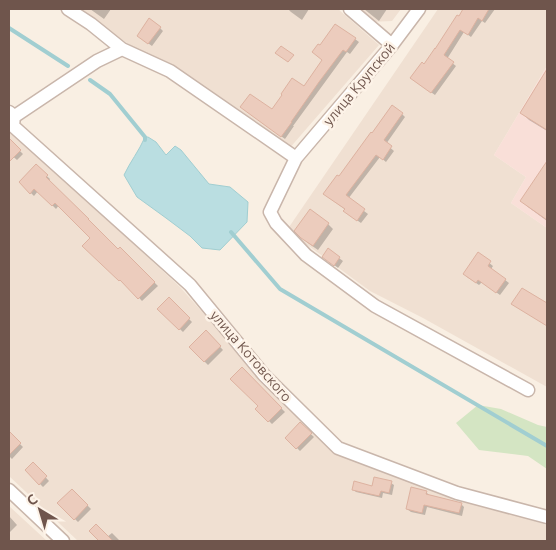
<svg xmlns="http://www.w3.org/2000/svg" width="556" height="550" font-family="Ubuntu,sans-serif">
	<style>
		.residential { fill: #f0e0d2 }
		.commercial { fill: #f9dfd8 }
		.green { fill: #d4e5c3 }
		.water { fill: #badee1; stroke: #a1ced1 }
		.shadow { fill: #0003 }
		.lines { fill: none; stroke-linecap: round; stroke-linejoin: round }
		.stream { stroke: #a1ced1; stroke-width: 4 }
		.building { fill: #ecccbd; stroke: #ddb2a0 }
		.minor-casing { stroke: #c9b6ab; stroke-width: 15 }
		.minor { stroke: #fff; stroke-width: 12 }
		.labels { text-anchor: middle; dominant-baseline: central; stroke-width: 5; stroke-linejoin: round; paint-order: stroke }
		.street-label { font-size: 14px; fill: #6f554c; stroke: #fdf3e8 }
	</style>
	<rect width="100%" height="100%" fill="#f9efe3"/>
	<path class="residential" d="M76,9H338L379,45L288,150Z
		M356,9H401L392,21L370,22Z
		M438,9H547V66L494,155L526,177L511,203L547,228V387L423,318L370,291L287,230Z
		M9,129L180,287L259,376L340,456L453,496L544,524L547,526V541H78L9,476Z
		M9,506L47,541H9Z"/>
	<path class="commercial" d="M547,66V228L511,203L526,177L494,155Z"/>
	<path class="green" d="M478,405L501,409L538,425L547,427V469L528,456L479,450L456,423Z"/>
	<path class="water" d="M145,137H148L156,142L166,155L175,146L181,150L209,184L230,187L248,202L247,222L220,250L202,248L190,236L166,218L137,197L124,175C130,162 139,151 145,137Z"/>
	<path class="shadow" d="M90,9H111L104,19Z
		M288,9H309L302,20L291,12Z
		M364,9H387L379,21Z
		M465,9H495L485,23L482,21L471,37L464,32L447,59L456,66L435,95L415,81L424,65Z
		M336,25L359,42L350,54L347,52L293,126H294L285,139L245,110L272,111L304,87L324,60L320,47Z
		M160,28L163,31L152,46L142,39Z
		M547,71V131L529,120L522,113Z
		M402,114L405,117L386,144L394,151L386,162L380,157L348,199L368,214L361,223L348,214L346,210L328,197L339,177Z
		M9,140L23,154L17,160L9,153Z
		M36,166L50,179L49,181L118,251L120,249L158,286L142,301L124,282L123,283L84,246L92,238L59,205L56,209L38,191L34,196L20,182Z
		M544,168L547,170V221L528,207L522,201Z
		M310,211L328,224L333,229L318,250L308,243L296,231Z
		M328,250L343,261L338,268L327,260Z
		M478,254L493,266L491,269L509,283L500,295L482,282L479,285L467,277Z
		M169,299L192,322L183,332L159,309Z
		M206,332L223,350L208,365L190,347Z
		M242,369L285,412L272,424L257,409L259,406Z
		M300,424L314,437L300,451L287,438Z
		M9,433L23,447L12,459L9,456Z
		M33,464L49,481L43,487L26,470Z
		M391,483L394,485L392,495L383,493L382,498L356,492L353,489L373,487Z
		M72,490L91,509L78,522L59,503Z
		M426,492L429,495L461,504L464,507L462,516L427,507L425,515L411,512L407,509Z
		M9,516L17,525L9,533Z
		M91,531L107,537L112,533L120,541H101Z"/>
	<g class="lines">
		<path class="stream" d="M9,28L68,66
			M90,80L110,94L145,137V140
			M231,232L280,289L547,446"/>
	</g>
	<path class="building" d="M463,9H489L482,21L478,18L468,35L460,30L444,55L454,62L431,93L410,78L422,62L424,64L435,48V49L457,15L459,16Z
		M149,18L161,27L148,44L137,36Z
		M335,24L356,38L346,52L343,50L319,82L291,122H292L281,137L240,107L250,94L272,109L282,95L281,94L292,78L304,86L322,60L312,52L318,44L320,45Z
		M281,46L294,55L288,62L275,53Z
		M547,69V130L520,113Z
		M392,105L403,113L384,140L392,146L383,160L376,155L346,195L365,209L357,221L343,211L345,209L323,194L337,175L339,176L371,132L372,133Z
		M9,138L21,150L9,162Z
		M547,161V220L520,201Z
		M36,164L48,175L46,177L89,219H88L118,249L120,247L155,282L138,299L120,280L119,281L82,246L90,238L55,203L52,206L34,189L30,194L19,182Z
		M310,209L329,223L313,246L301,238L294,231Z
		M328,248L340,257L334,266L322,257Z
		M478,252L491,261L488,266L506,279L496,293L478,280L476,283L463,274Z
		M522,288L547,303V326L511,304Z
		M169,297L190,318L179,330L157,309Z
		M206,330L221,346L204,362L189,347Z
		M242,367L282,408L268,422L255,409L258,406L230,379Z
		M300,422L312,433L296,449L285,438Z
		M9,431L21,443L9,455Z
		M33,462L47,476L39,485L25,470Z
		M374,477L392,481L389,493L381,491L379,496L352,490L354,481L372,486Z
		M411,487L427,491L426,494L462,503L459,513L424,505L422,513L406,509Z
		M72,489L88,505L74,520L57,503Z
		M96,524L113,541H99L89,531Z"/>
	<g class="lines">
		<g class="minor-casing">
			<path id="minor" d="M68,9L91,24L122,49L170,71L296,158L270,212L276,223L306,255L375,306L528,390
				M350,9L392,45
				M9,112L14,116L13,126L190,285L264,375L338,448L457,493L547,517
				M9,120L97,61L122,49
				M296,158L392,45L419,9
				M9,490L63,541"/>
		</g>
		<use href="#minor" class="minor"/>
	</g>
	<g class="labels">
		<g class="street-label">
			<text transform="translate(359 84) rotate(-50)">улица Крупской</text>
			<text transform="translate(251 356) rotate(49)">улица Котовского</text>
		</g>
	</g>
	<rect width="556" height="550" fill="none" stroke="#6f554c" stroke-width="20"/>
	<g transform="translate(40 510) rotate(322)" stroke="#fdf3e8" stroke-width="4" paint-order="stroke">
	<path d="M0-4L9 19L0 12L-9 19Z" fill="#6f554c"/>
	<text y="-8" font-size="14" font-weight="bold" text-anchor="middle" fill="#6f554c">С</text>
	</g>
</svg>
